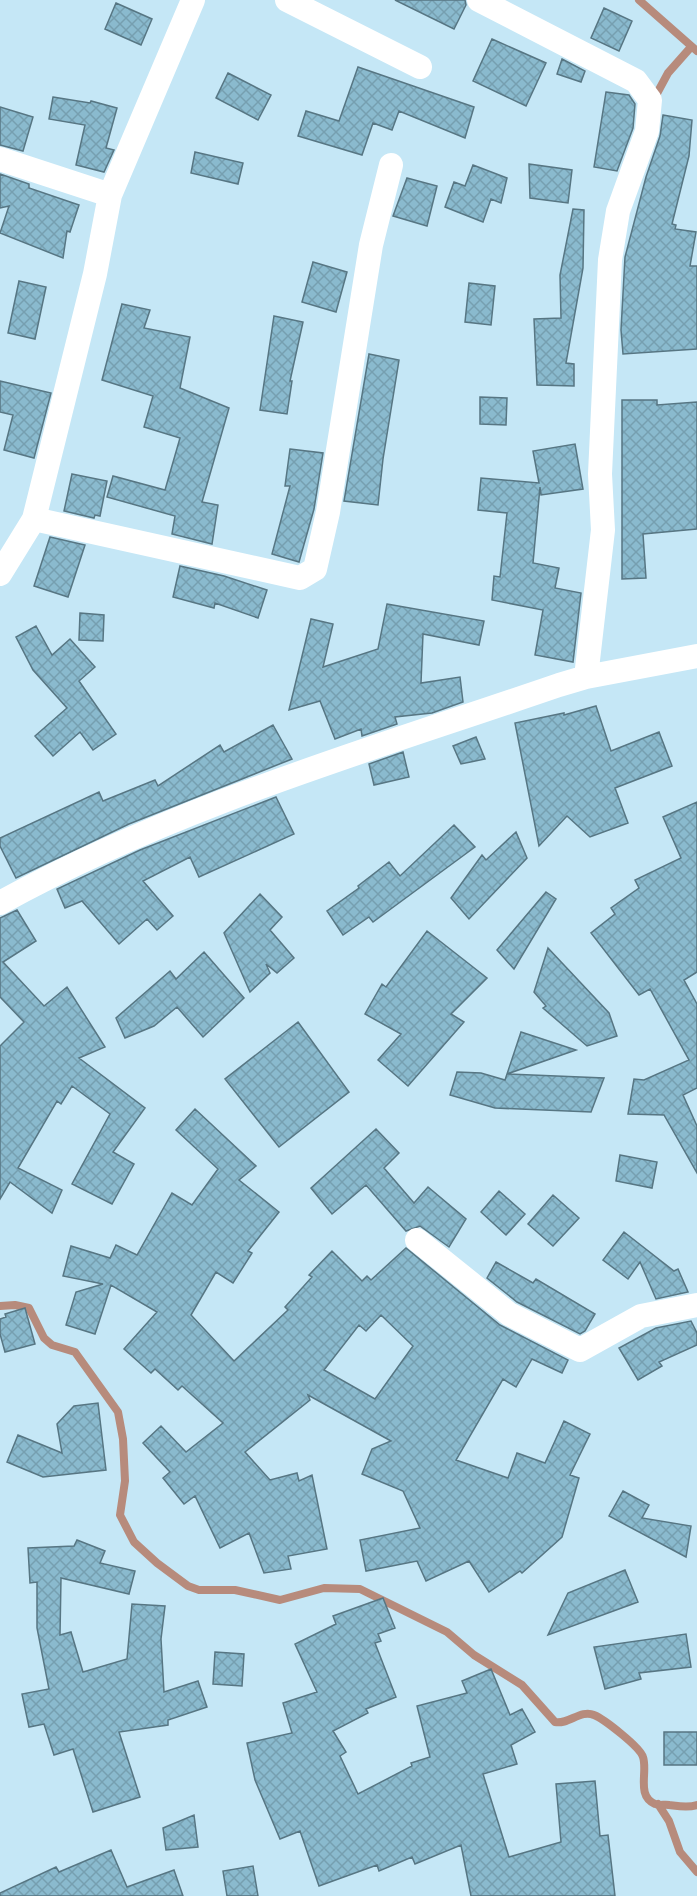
<svg xmlns="http://www.w3.org/2000/svg" width="697" height="1896" font-family="Spectral,serif">
	<style>
		.lines { fill: none; stroke-linecap: round; stroke-linejoin: round }
		.stream { stroke: #b78b7c; stroke-width: 8 }
		.building { fill: url(#building-cross-hatch); stroke: #577683; stroke-width: 1.5; fill-rule: evenodd }
		.minor { stroke: #fff; stroke-width: 24 }
	</style>
	<defs>
		<pattern id="building-cross-hatch" width="8" height="8" patternUnits="userSpaceOnUse" patternTransform="scale(1.5)"><rect width="8" height="8" fill="#8abace"/><path d="M0 0l8 8M0 8l8-8" fill="none" stroke="#769fb0"/></pattern>
	</defs>
	<rect width="100%" height="100%" fill="#c5e7f6"/>
	<g class="lines">
		<path class="stream" d="M639,0L697,51
			M654,99L668,73L691,47
			M0,1306L15,1305L29,1308L44,1338L52,1345L75,1352L118,1412L123,1439L125,1481L120,1515L134,1542L157,1563L188,1586L199,1590H235L280,1600L324,1588L360,1589L447,1632L474,1655L522,1685L555,1722C568,1725 581,1709 594,1715C604,1719 640,1747 643,1757C648,1772 636,1796 655,1804C659,1806 665,1804 669,1805C678,1806 688,1808 697,1805
			M658,1804L669,1821L680,1852L697,1872"/>
	</g>
	<path class="building" d="M395,0H465L466,5L454,29Z
		M116,3L152,19L141,45L105,29Z
		M604,8L632,21L619,51L591,38Z
		M492,39L546,63L526,106L473,81Z
		M562,59L585,71L581,82L557,74Z
		M358,67L474,107L465,138L399,111L392,130L373,123L362,155L298,136L306,111L339,121Z
		M228,73L271,95L258,120L216,98Z
		M606,92L629,95L635,104L633,128L617,171L594,167Z
		M53,97L90,103L91,101L117,108L106,148L114,150L104,172L76,165L85,125L49,119Z
		M0,107L33,117L23,151L0,145Z
		M663,115L692,120L689,156L672,224L676,225L675,229L696,232L690,266H697V349L623,354L621,330L625,257L646,177L660,136Z
		M195,152L243,163L238,184L191,173Z
		M529,164L572,170L568,203L530,198Z
		M473,165L507,178L501,203L491,199L483,222L445,207L454,182L465,186Z
		M0,174L29,184V188L79,205L70,232L67,231L63,258L0,233L9,206L0,208Z
		M407,178L437,186L427,226L393,216Z
		M573,209L584,210L583,268L566,363L574,364V386L537,385L534,319L561,318L560,275Z
		M313,262L347,272L336,312L302,302Z
		M19,281L46,287L35,339L8,333Z
		M469,283L495,286L491,325L465,322Z
		M122,304L150,310L144,328L190,337L180,388L229,408L202,502L218,505L212,544L172,534L175,516L107,497L113,476L165,490L180,438L144,427L153,396L102,380Z
		M274,316L303,322L290,381H292L287,414L260,410Z
		M369,354L399,360L383,459L378,505L344,501Z
		M0,381L51,393L34,458L4,450L13,415L0,412Z
		M480,397L507,398L506,425L480,424Z
		M622,400H657V405L697,402V529L643,534L646,578L622,579Z
		M575,444L583,489L541,495L540,487L533,563L559,568L555,588L581,593L573,662L535,655L543,610L492,600L494,576L500,577L507,513L478,510L481,478L539,483L533,451Z
		M290,449L323,453L314,509L299,562L272,554L290,486H285Z
		M72,474L107,481L100,516L95,515L94,518L64,511Z
		M50,537L85,545L68,597L34,586Z
		M180,566L224,576L267,590L258,618L215,603L214,608L173,597Z
		M387,604L484,621L479,645L423,634L421,683L460,677L463,702L432,713L395,717L397,724L362,736L361,729L335,739L320,701L289,710L311,619L333,624L323,667L378,649Z
		M80,613L104,615L103,641L79,640Z
		M36,626L52,655L70,639L95,667L79,681L116,734L93,750L80,732L53,756L35,736L67,708L33,670L16,637Z
		M596,706L611,751L659,732L672,766L615,788L628,823L590,837L567,816L539,846L515,723L564,713V715Z
		M273,725L292,759L129,824L16,878L0,846V838L99,792L103,801L155,780L158,786L220,745L224,752Z
		M476,737L485,759L461,764L453,746Z
		M403,752L409,777L374,785L369,764Z
		M276,797L294,834L199,877L190,857L143,881L173,916L157,930L147,919L119,944L82,901L65,908L57,889L140,850Z
		M697,802V972L684,980L697,1004V1088L683,1095L697,1126V1173L664,1115L628,1114L634,1079L644,1080L689,1060L650,989L639,995L591,933L615,914L611,908L639,888L635,880L681,858L663,817Z
		M454,825L475,847L373,922L369,917L343,935L327,911L359,888L358,886L389,862L400,876Z
		M516,832L527,858L469,919L451,898L482,855L486,860Z
		M546,892L556,899L514,969L497,950Z
		M260,894L282,917L270,930L294,958L277,973L266,964L270,973L250,992L224,933Z
		M17,910L36,941L3,962L44,1006L67,987L105,1047L79,1058L145,1108L113,1152L134,1164L112,1204L72,1184L110,1114L72,1086L61,1104L57,1101L18,1168L62,1190L52,1213L10,1182L0,1199V1046L24,1022L0,997V918Z
		M427,931L487,978L451,1014L464,1022L408,1086L378,1060L401,1034L365,1014L382,984L386,987Z
		M548,948L609,1013L617,1036L587,1046L543,1008L546,1006L534,992Z
		M204,952L244,998L203,1037L177,1007L154,1026L125,1038L116,1018L170,971L176,979Z
		M298,1022L349,1092L279,1147L225,1079Z
		M521,1032L576,1050L507,1074Z
		M457,1072L481,1073L505,1080L507,1074L604,1078L591,1112L495,1108L450,1095Z
		M195,1109L256,1166L239,1180L279,1212L248,1251L252,1253L233,1283L216,1272L191,1315L234,1361L288,1310L285,1307L312,1277L309,1275L332,1251L362,1281L367,1276L371,1280L406,1248L500,1325L568,1360L562,1373L532,1359L516,1387L503,1379L456,1460L508,1478L517,1453L545,1463L564,1421L590,1434L570,1475L579,1478L562,1537L522,1573L520,1571L489,1592L469,1561L426,1581L417,1561L366,1571L360,1540L420,1528L403,1491L362,1474L372,1449L391,1441L308,1395L310,1400L245,1452L270,1480L297,1473L299,1481L312,1475L327,1549L288,1556L291,1569L264,1573L249,1533L220,1548L195,1496L184,1504L163,1478L170,1472L143,1443L161,1426L186,1452L223,1423L182,1386L178,1390L155,1369L151,1373L124,1349L157,1312L111,1285L95,1334L66,1325L76,1292L103,1284L63,1276L71,1246L110,1258L116,1245L137,1255L172,1193L192,1205L218,1169L176,1130ZM381,1315L413,1346L375,1399L324,1370L359,1325L366,1331Z
		M376,1129L399,1153L384,1168L414,1203L428,1187L466,1219L449,1247L420,1226L406,1231L366,1185L332,1214L311,1188Z
		M620,1155L657,1162L652,1188L616,1181Z
		M499,1191L525,1214L506,1235L481,1212Z
		M553,1195L579,1218L553,1246L528,1224Z
		M624,1232L674,1271L678,1269L688,1292L656,1299L640,1262L628,1279L603,1260Z
		M496,1262L533,1283L536,1279L595,1314L585,1331L580,1334L517,1302L487,1278Z
		M25,1308L35,1344L5,1352L0,1334V1319L6,1317L5,1314Z
		M691,1321L697,1333V1345L659,1362L662,1366L638,1380L619,1348L656,1328Z
		M98,1403L106,1470L43,1477L7,1462L18,1435L62,1453L57,1424L74,1406Z
		M623,1491L649,1505L642,1518L691,1526L686,1557L609,1516Z
		M77,1540L105,1551L100,1563L135,1571L129,1594L61,1578L60,1635L71,1632L83,1672L127,1659L132,1604L165,1606L161,1639L164,1692L198,1681L207,1707L168,1720V1725L119,1732L140,1797L93,1812L73,1749L54,1755L44,1724L29,1727L22,1694L49,1689L37,1628V1582L30,1583L28,1548L74,1546Z
		M625,1570L638,1602L548,1635L568,1593Z
		M383,1598L395,1628L378,1634L381,1641L375,1643L396,1697L366,1709L368,1713L333,1731L346,1752L340,1756L358,1794L412,1766L411,1763L430,1757L417,1706L467,1693L462,1681L491,1669L510,1715L522,1709L535,1732L511,1745L517,1764L483,1774L509,1857L561,1842L556,1784L595,1781L600,1836L608,1835L615,1896H471L461,1845L415,1864L412,1857L379,1871L377,1865L319,1886L300,1831L280,1839L255,1780L247,1743L292,1733L283,1703L317,1692L295,1644L336,1624L333,1616Z
		M686,1634L691,1667L639,1673L641,1679L605,1689L594,1647Z
		M215,1652L244,1654L242,1686L213,1684Z
		M664,1732H697V1765H664Z
		M194,1815L198,1847L166,1850L163,1828Z
		M111,1850L127,1887L174,1870L183,1896H0V1893L56,1867L59,1872Z
		M253,1866L258,1896H227L223,1871Z"/>
	<g class="lines">
		<path class="minor" d="M287,0L420,67
			M479,0L636,81L650,100L647,131L618,211L610,260L600,474L603,530L586,677
			M0,159L110,195
			M34,519L300,578L315,569L328,512L371,245L391,165
			M0,574L34,519L95,274L110,195L193,0
			M0,903C175,806 370,750 559,685L586,677L697,656
			M417,1240L509,1314L580,1350L641,1316L697,1305"/>
	</g>
</svg>
